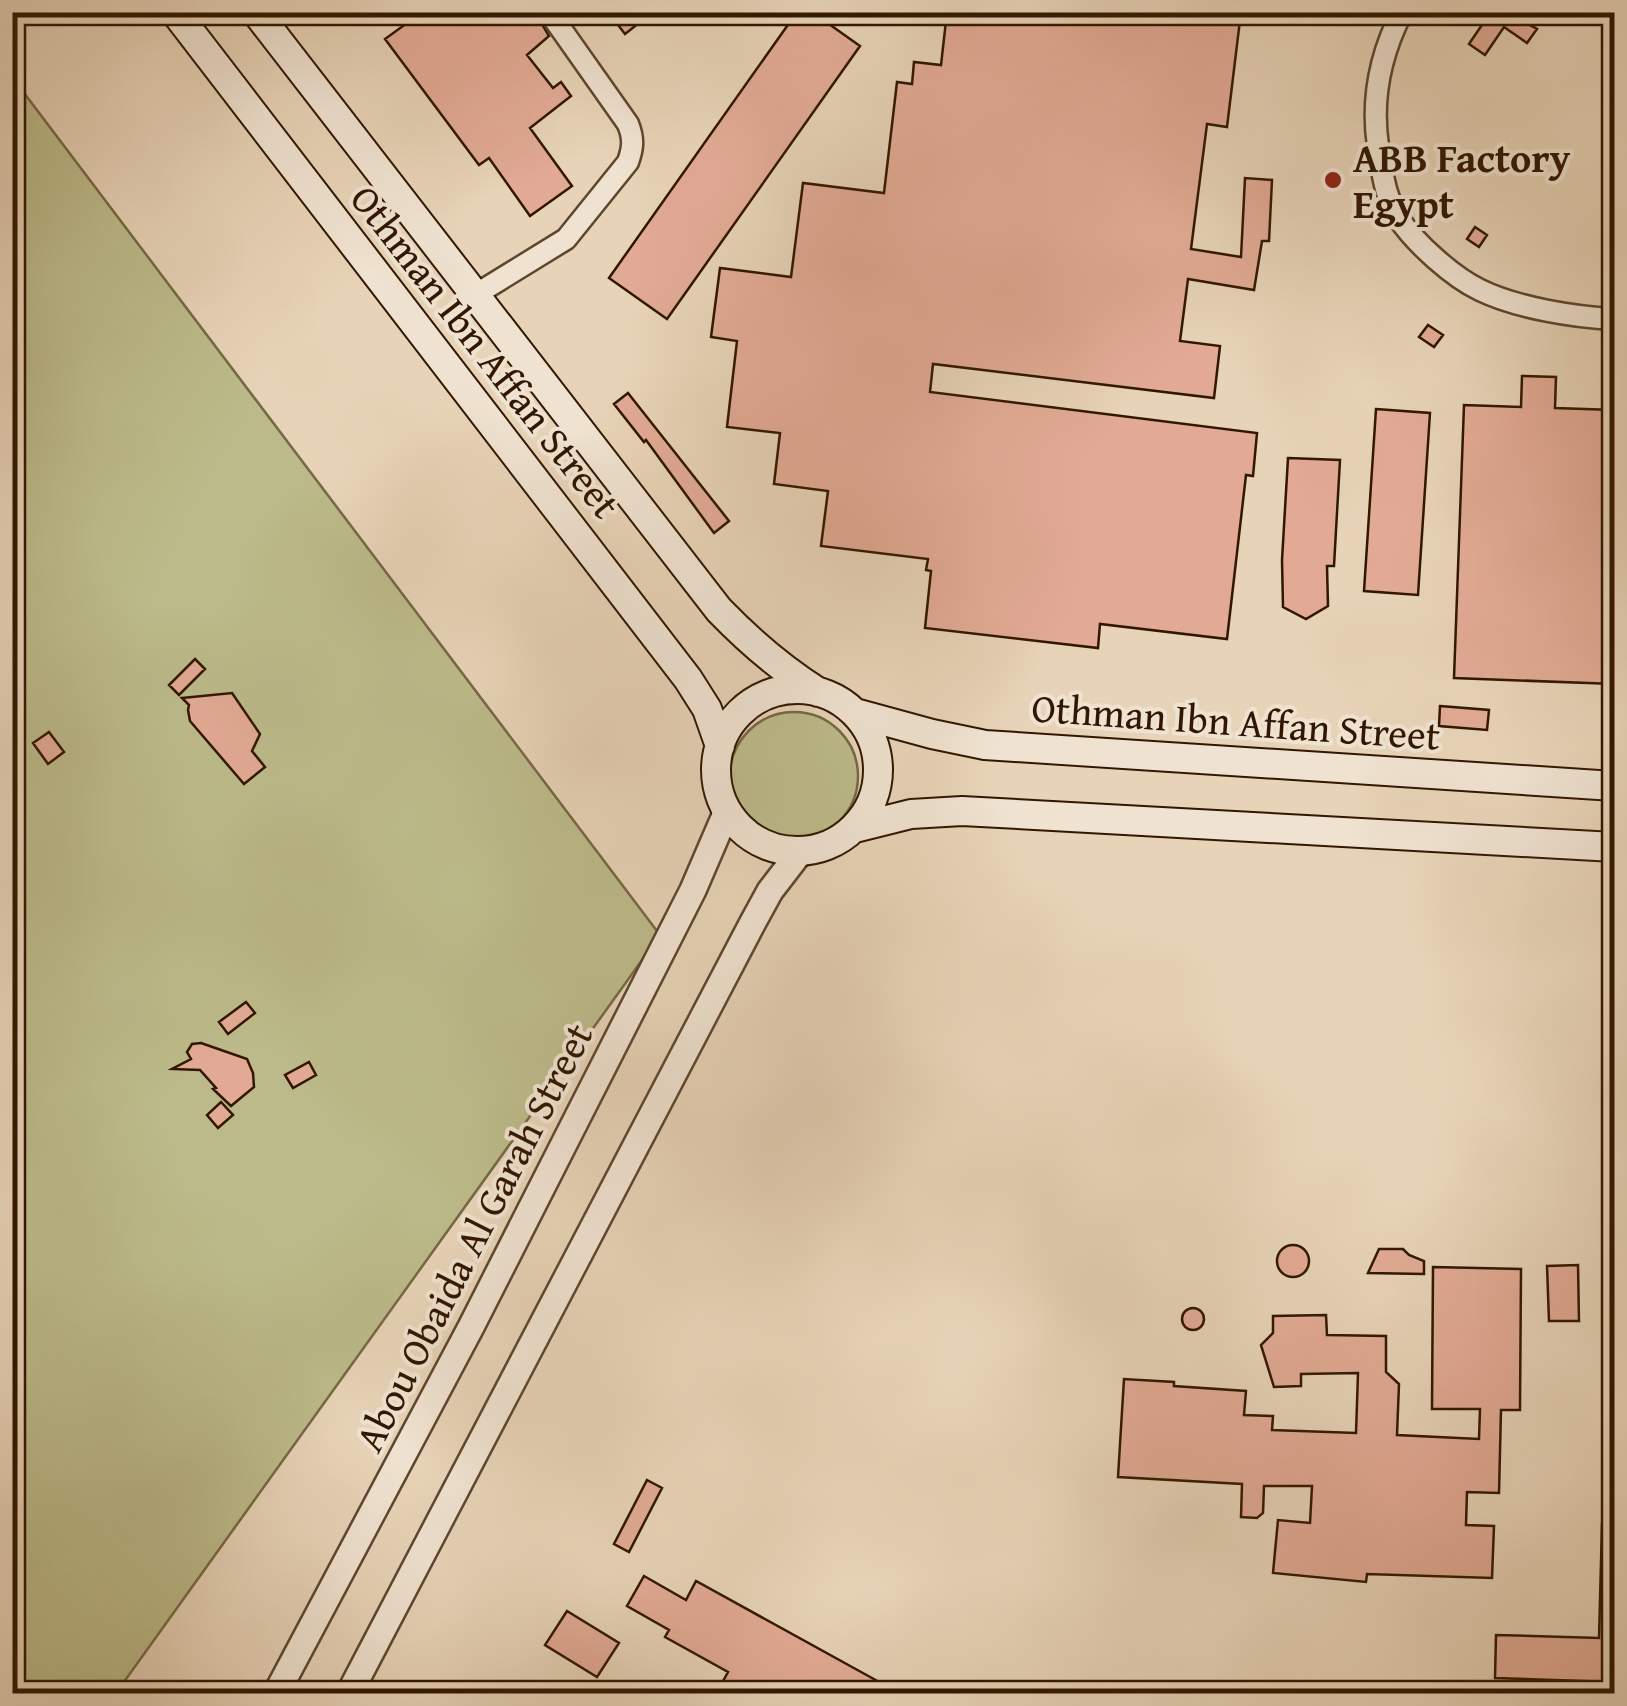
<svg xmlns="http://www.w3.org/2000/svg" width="1627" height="1706" font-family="'Gentium Book Plus',serif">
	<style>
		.green { fill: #bcba8a; stroke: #766845; stroke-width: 2.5 }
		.building { fill: #e2aa95; stroke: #311700; stroke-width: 2.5 }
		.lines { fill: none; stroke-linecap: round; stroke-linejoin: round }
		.minor-casing { stroke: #5e462e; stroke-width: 25 }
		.tertiary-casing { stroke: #5e462e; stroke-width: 30 }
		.secondary-casing { stroke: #311700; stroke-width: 32 }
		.minor { stroke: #efe2d0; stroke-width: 20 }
		.tertiary { stroke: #efe2d0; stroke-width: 25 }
		.secondary { stroke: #efe2d0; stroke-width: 28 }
		.poi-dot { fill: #8f2418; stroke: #efe2d0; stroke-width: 4 }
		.labels { text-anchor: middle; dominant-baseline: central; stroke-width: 8; stroke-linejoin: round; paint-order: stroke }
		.poi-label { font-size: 40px; font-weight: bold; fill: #311700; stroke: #efe2d0; text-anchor: start }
		.street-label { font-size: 40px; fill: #311700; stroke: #efe2d0 }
	</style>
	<rect width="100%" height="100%" fill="#e7d3b7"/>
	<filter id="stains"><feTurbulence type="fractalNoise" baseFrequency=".002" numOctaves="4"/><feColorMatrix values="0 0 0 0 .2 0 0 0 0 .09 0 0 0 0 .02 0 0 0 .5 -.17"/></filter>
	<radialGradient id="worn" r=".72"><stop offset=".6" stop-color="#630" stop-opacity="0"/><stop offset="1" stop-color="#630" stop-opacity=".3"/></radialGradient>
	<path class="green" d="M12,77L660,935L116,1693H13Z
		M730 776a64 64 0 1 1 128 0a64 64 0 1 1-128 0Z"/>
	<path class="building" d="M393,12H535L549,36L527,55L553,88L561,82L571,96L530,128L572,186L530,216L489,158L479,165L385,39L403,26Z
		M608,12H653L625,34Z
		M797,12H812L860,46L667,319L609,278Z
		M947,12H1241L1227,127L1207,124L1191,249L1241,257L1245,178L1272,180L1269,241H1262L1254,290L1188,279L1180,341L1220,346L1214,398L933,364L930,392L1257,433L1253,476L1246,475L1227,639L1100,624L1098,648L925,628L931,571L926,570L928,559L821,546L828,491L774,484L780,433L727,427L737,341L711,337L720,268L791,277L803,183L884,193L897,82L912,84L914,62L941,65Z
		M1482,12H1514L1512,15L1537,29L1527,43L1504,27L1485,55L1469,44L1488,16Z
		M1475,227L1487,235L1479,247L1467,239Z
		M1428,325L1443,335L1434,347L1419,337Z
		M1522,376L1556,377L1555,408L1614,410V684L1454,678L1464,405L1521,407Z
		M628,393L729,521L714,533L646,440L644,442L614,404Z
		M1376,409L1430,413L1418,595L1364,591Z
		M1288,458L1340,460L1334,566H1327L1328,606L1306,619L1283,607L1282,560Z
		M195,659L205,669L179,695L169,685Z
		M232,693L260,734L252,751L265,767L244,784L190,721L188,710L189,705L182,698Z
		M1440,706L1489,710L1487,730L1439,726Z
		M49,732L64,752L48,764L33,743Z
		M246,1002L255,1013L228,1034L219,1022Z
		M201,1043L247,1059L253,1073L254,1087L231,1106L213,1089L216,1088L200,1070L172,1069L191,1059L187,1052L192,1044Z
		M309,1062L316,1075L293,1088L285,1075Z
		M221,1102L233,1115L218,1128L207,1115Z
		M1277 1261a16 16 0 1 1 32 0a16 16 0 1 1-32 0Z
		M1379,1249H1403L1409,1255L1424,1261V1274L1368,1273Z
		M1578,1265L1579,1321H1549L1547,1266Z
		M1433,1267L1521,1269L1520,1410H1501L1499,1493L1467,1492L1466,1525L1494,1526L1492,1578L1367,1574L1366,1582L1273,1573L1278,1520L1310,1523L1312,1486H1264L1263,1513L1257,1518L1241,1517L1242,1484L1118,1477L1124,1379L1174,1382V1386L1246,1391L1244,1415L1273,1416L1272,1430L1356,1433L1358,1373L1301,1374V1386L1274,1387L1261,1345L1273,1333V1316L1326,1315L1327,1335L1386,1336V1372L1399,1384L1397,1435L1479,1439L1480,1409H1432Z
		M1182 1319a11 11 0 1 1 22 0a11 11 0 1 1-22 0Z
		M647,1480L662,1488L629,1552L614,1544Z
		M1602,1524H1614V1682L1495,1678L1496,1635L1599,1638Z
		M644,1576L686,1600L696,1581L901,1694H716L728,1672L665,1637L669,1630L627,1606Z
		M567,1611L619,1643L597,1677L545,1645Z"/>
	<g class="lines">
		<g class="minor-casing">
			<path id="minor" d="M1402,12C1380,55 1371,99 1378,146C1382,171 1385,198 1399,219C1416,244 1453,277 1480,290C1517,308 1574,317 1614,319
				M475,295L566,239L628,162C633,148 634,139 628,124L549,12"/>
		</g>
		<g class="tertiary-casing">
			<path id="tertiary" d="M276,1694L471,1327L693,890L727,811
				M349,1694L752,924L770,891L800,852"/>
		</g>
		<g class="secondary-casing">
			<path id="secondary" d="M175,12L688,679L707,709L720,746
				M256,12L719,610C750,642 780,668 818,692
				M716 770a81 81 0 1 1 162 0a81 81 0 1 1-162 0Z
				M855,713L932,734L985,745L1614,786
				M855,828L911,814L962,811L1614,847"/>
		</g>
		<use href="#minor" class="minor"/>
		<use href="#tertiary" class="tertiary"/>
		<use href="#secondary" class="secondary"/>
	</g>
	<circle class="poi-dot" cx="1333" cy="180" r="10"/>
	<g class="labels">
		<g class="poi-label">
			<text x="1353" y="157">ABB Factory<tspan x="1353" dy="46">Egypt</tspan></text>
		</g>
		<g class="street-label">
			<text transform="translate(486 351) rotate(52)">Othman Ibn Affan Street</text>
			<text transform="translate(1236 721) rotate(4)">Othman Ibn Affan Street</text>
			<text transform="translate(473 1237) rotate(-63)">Abou Obaida Al Garah Street</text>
		</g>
	</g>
	<rect width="1627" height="1706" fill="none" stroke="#e7d3b7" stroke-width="50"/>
	<rect x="15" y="15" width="1597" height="1676" fill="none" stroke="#311700" stroke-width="5"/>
	<rect x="25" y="25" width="1577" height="1656" fill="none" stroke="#311700" stroke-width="2.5"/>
	<rect width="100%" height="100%" filter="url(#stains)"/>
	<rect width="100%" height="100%" fill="url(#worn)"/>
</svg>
